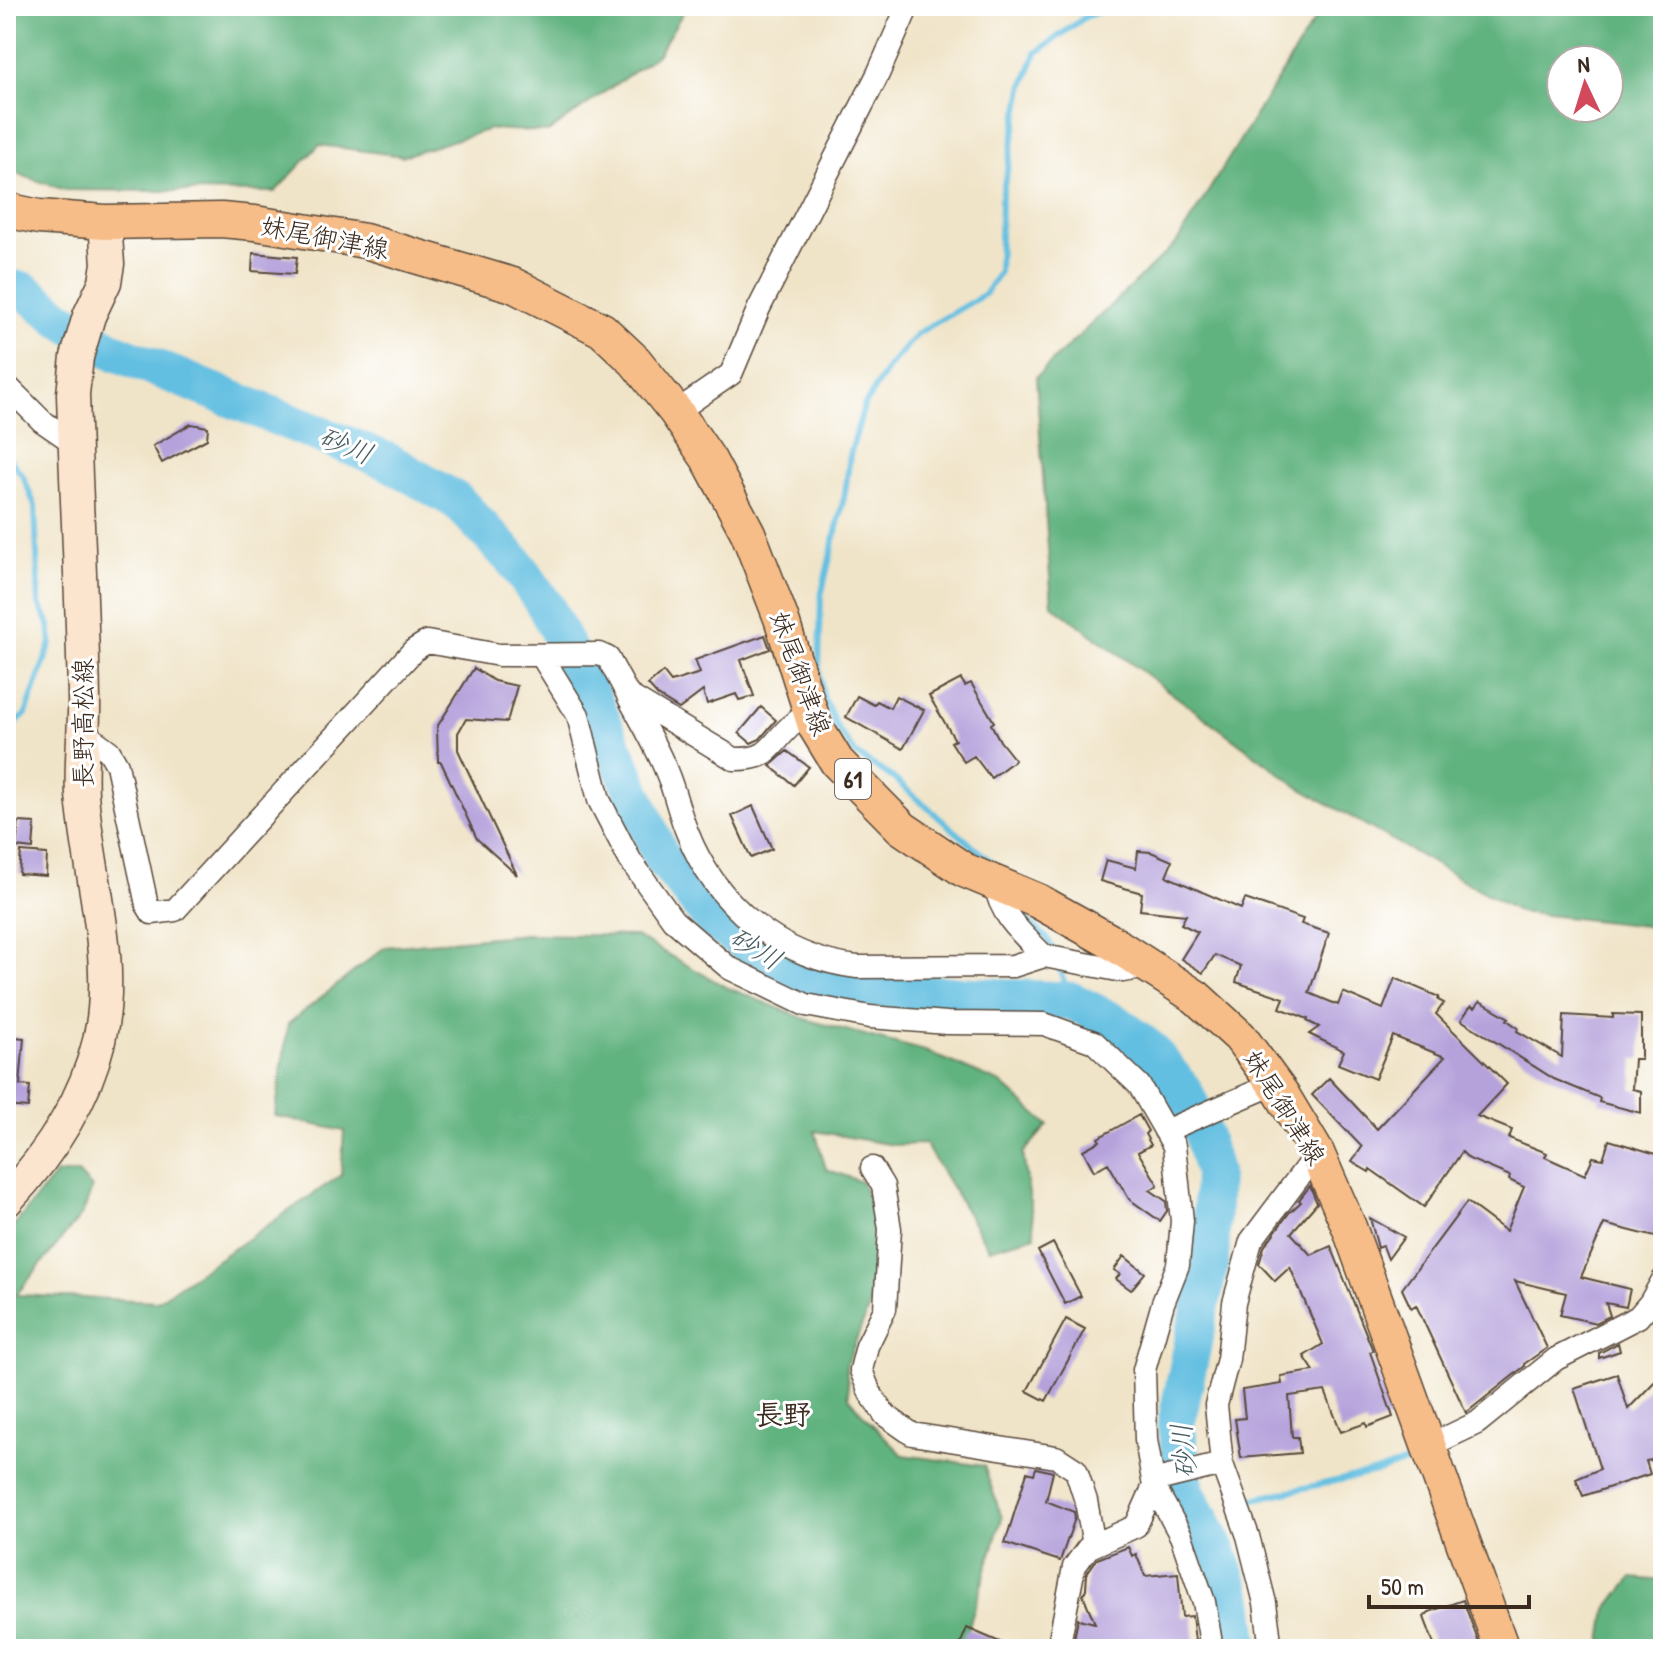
<svg xmlns="http://www.w3.org/2000/svg" width="1669" height="1655" font-family="'Patrick Hand','Klee One',sans-serif">
	<style>
		.forest { fill: #60b27f; stroke: #4e6e4e; stroke-width: 2; fill-rule: evenodd }
		.lines { fill: none; stroke-linecap: round; stroke-linejoin: round }
		.stream { stroke: #64bfe1; stroke-width: 6 }
		.river { stroke: #64bfe1; stroke-width: 38 }
		.building { fill: #b5a2db }
		.minor-casing { stroke: #564638; stroke-width: 25 }
		.secondary-casing { stroke: #564638; stroke-width: 35 }
		.primary-casing { stroke: #564638; stroke-width: 37 }
		.minor { stroke: #fff; stroke-width: 22 }
		.secondary { stroke: #fce5cf; stroke-width: 32 }
		.primary { stroke: #f7bd88; stroke-width: 34 }
		.labels { text-anchor: middle; dominant-baseline: central; stroke-width: 6; stroke-linejoin: round; paint-order: stroke }
		.shield { fill: #fff; stroke: #766a62; stroke-width: 2 }
		.shield-label { font-size: 24px; font-weight: bold; fill: #3b2a1e }
		.street-label { font-size: 26px; fill: #3b2a1e; stroke: #fff }
		.water-label { font-size: 28px; font-style: italic; fill: #495e62; stroke: #fff }
		.neighbourhood-label { font-size: 28px; font-weight: bold; fill: #3b2a1e; stroke: #fff }
	</style>
	<rect width="100%" height="100%" fill="#fff"/>
	<filter id="ink" filterUnits="userSpaceOnUse"><feTurbulence type="fractalNoise" baseFrequency=".0125" numOctaves="2"/><feDisplacementMap in="SourceGraphic" scale="16" xChannelSelector="R" yChannelSelector="G"/><feConvolveMatrix kernelMatrix="1 2 1 2 8 2 1 2 1" color-interpolation-filters="sRGB"/></filter>
	<filter id="wash" filterUnits="userSpaceOnUse"><feTurbulence type="fractalNoise" baseFrequency=".006" numOctaves="4" result="noise"/><feDisplacementMap in="SourceGraphic" scale="32" xChannelSelector="R" yChannelSelector="G"/><feGaussianBlur stdDeviation="1.8" result="paint"/><feColorMatrix in="noise" values="0 0 0 0 0 0 0 0 0 0 0 0 0 0 0 0 0 1.4 0 .05"/><feComposite in="paint" operator="in"/></filter>
	<g filter="url(#wash)">
		<rect width="100%" height="100%" fill="#f0e4c8"/>
		<path class="forest" d="M6,6H687L657,55L548,132L490,129L403,156L319,145L275,192L65,190L6,170Z
			M1323,6H1663V928L1519,912L1300,788L1052,605L1036,377L1177,242ZM1561,60H1609V108H1561Z
			M526,934L635,936L726,987L808,1020L925,1051L1001,1083L1048,1125L1023,1153L1035,1236L989,1249L925,1144L893,1145L815,1131L826,1169L862,1182L875,1223L869,1307L846,1366L849,1397L867,1419L903,1455L984,1466L1002,1518L962,1649H6V1235L56,1174L78,1173L92,1188L83,1213L16,1295L157,1301L341,1175L344,1131L275,1116L288,1024L385,947Z
			M1632,1578L1663,1581V1649H1601L1607,1609Z"/>
		<g class="lines">
			<path class="stream" d="M6,454L23,476L35,506L39,604L49,624L51,643L26,714L6,732
				M995,865L893,778L856,754L837,728L823,696L819,669L821,596L845,493L850,455L864,406L889,366L918,333L985,294L999,272L1001,201L1023,88L1036,53L1085,17L1115,6
				M1013,907L1048,939L1053,951
				M1058,966L1072,1001
				M1245,1501L1381,1471L1420,1457
				M1199,1517L1216,1511"/>
			<path class="river" d="M6,288L25,291L60,318L113,351L389,462L457,501L515,562L546,607L595,704L660,855L712,920L764,957L827,984L915,993L1072,1001L1119,1025L1150,1049L1184,1091L1202,1132L1213,1172L1210,1261L1176,1425L1186,1492L1219,1554L1235,1601L1241,1649"/>
		</g>
		<g id="blocks">
			<path class="building" d="M253,253L297,257L295,274L252,271Z
				M191,424L208,427L207,439L162,463L153,446Z
				M765,635L770,649L741,660L754,696L739,700L736,694L707,704L703,691L679,709L658,696L648,685L663,672L671,682L700,673L695,660Z
				M474,668L494,681L517,686L507,722L466,719L458,733V750L517,875L477,839L441,762H438L437,727Z
				M961,679L965,686L971,683L994,722L991,724L1000,741L1015,760L991,778L974,756L964,762L951,742L955,740L929,696Z
				M857,696L874,705L877,701L890,708L896,696L924,710L903,749L846,717Z
				M761,707L776,720L760,739L751,743L739,733Z
				M787,751L809,767L794,785L770,766Z
				M753,806L772,849L751,858L732,816Z
				M19,822L35,823L33,849L16,847Z
				M1138,851L1151,852L1172,861L1166,876L1241,909L1245,899L1303,919L1301,924L1329,933L1309,993L1338,1005L1343,992L1383,1009L1395,978L1439,997L1438,1000L1444,1003L1436,1014L1507,1084L1477,1116L1512,1130L1509,1138L1547,1153L1545,1157L1585,1175L1593,1157L1603,1159L1609,1140L1663,1156V1239L1604,1224L1581,1277L1630,1289L1626,1307L1606,1303L1610,1316L1596,1323L1560,1315L1566,1293L1515,1281L1547,1348L1524,1364L1525,1366L1466,1413L1416,1305L1411,1308L1402,1289L1467,1202L1506,1231L1524,1187L1509,1180L1510,1176L1469,1159L1462,1152L1424,1207L1370,1169L1369,1172L1352,1162L1362,1147L1312,1095L1329,1078L1377,1129L1445,1057L1393,1036L1375,1079L1338,1064L1344,1051L1309,1034L1319,1027L1307,1021L1308,1019L1280,1008L1284,998L1236,982L1241,966L1215,955L1203,973L1181,959L1198,932L1181,924L1186,915L1140,910L1142,893L1100,881L1106,860L1136,868Z
				M21,852L47,854L46,876L19,874Z
				M1480,1001L1509,1018L1507,1020L1518,1028L1517,1031L1562,1057L1564,1015L1613,1018V1014L1641,1015V1059H1634L1632,1089L1641,1091V1113L1599,1102L1600,1098L1554,1079L1461,1020L1471,1006L1475,1008Z
				M6,1036L24,1038L20,1085L30,1086L28,1108L6,1106Z
				M1139,1115L1148,1131L1145,1134L1151,1145L1138,1152L1158,1185L1150,1190L1166,1201L1167,1211L1160,1221L1129,1199L1108,1163L1094,1171L1083,1150L1100,1141L1098,1138Z
				M1310,1186L1317,1203L1291,1233L1311,1255L1331,1246L1373,1351L1370,1352L1393,1417L1367,1427L1366,1423L1341,1432L1325,1391L1289,1396L1292,1437H1298L1300,1453L1241,1458L1235,1419L1245,1418L1242,1390L1282,1384L1281,1376L1314,1371L1304,1356L1323,1344L1290,1267L1275,1281L1259,1264L1264,1247L1289,1213L1301,1202L1299,1200Z
				M1370,1218L1404,1237L1388,1259L1383,1246L1378,1248Z
				M1053,1243L1081,1296L1065,1304L1038,1251Z
				M1124,1256L1145,1273L1131,1290L1116,1279L1120,1274L1114,1270Z
				M1066,1319L1085,1329L1046,1401L1027,1391Z
				M1618,1343L1620,1351L1599,1358V1353Z
				M1663,1373V1401L1659,1405L1663,1430V1458L1646,1461L1650,1474L1583,1496L1576,1479L1600,1469L1574,1388L1617,1374L1628,1409Z
				M1036,1468L1053,1472L1046,1501L1074,1512L1075,1518L1060,1561L1005,1543L1027,1472L1034,1474Z
				M1128,1547L1132,1556L1136,1554L1145,1576L1178,1573L1182,1617L1192,1616L1196,1649H1072L1078,1619L1095,1623L1083,1595L1086,1589L1087,1573L1097,1559Z
				M1463,1600L1481,1649H1436L1424,1617L1429,1612Z
				M967,1628L1016,1649H958Z"/>
		</g>
	</g>
	<g filter="url(#ink)">
		<use href="#blocks" fill-opacity="0" stroke="#564638" stroke-width="2"/>
		<g class="lines">
			<g class="minor-casing">
				<path id="minor" d="M6,385L42,421L74,443
					M676,412L731,374L759,308L878,74L908,6
					M541,655L578,715L599,800L630,860L673,920L729,968L806,1005L870,1017L947,1023L1044,1024L1094,1042L1139,1085L1174,1146L1182,1221L1178,1265L1163,1303L1144,1370L1146,1440L1154,1486L1181,1536L1204,1602L1212,1649
					M628,696C641,721 657,747 667,773C675,792 679,813 687,832C715,904 779,958 857,967L1013,966L1044,956L1123,971L1150,967
					M83,732L109,751L117,765L147,905L152,913L175,910L414,650L427,642L499,655L599,654L608,658L628,695L734,759C773,760 769,744 794,723C798,718 806,715 811,712
					M995,883C999,914 1023,935 1044,956
					M1165,1131L1274,1084
					M872,1168L883,1186L890,1229L885,1309L867,1346L861,1370L870,1393L885,1415L912,1434L1056,1457L1076,1470L1086,1501L1094,1545
					M1429,1446L1477,1423L1556,1359L1638,1317L1650,1303L1663,1280
					M1153,1481L1222,1464
					M1058,1649L1074,1567L1088,1548L1136,1526L1154,1486
					M1271,1649L1265,1603L1248,1536L1222,1464L1216,1405L1228,1359L1234,1303L1251,1241L1317,1153"/>
			</g>
			<g class="secondary-casing">
				<path id="secondary" d="M6,1201C49,1155 84,1103 99,1041C118,960 88,874 82,794C80,762 85,729 84,697C82,596 76,495 73,394L77,357L89,316L105,282L108,264L105,222"/>
			</g>
			<g class="primary-casing">
				<path id="primary" d="M6,210L39,217L105,222L221,220L255,223L365,241L513,285L602,330L635,361L676,412L709,460L748,533L781,618L815,726L837,762L902,828L964,870L1038,901L1108,940L1196,997L1240,1037L1281,1093L1317,1153L1349,1227L1502,1649"/>
			</g>
			<use href="#minor" class="minor"/>
			<use href="#secondary" class="secondary"/>
			<use href="#primary" class="primary"/>
		</g>
	</g>
	<g class="labels">
		<rect class="shield" x="835" y="759" width="36" height="40" rx="6"/>
		<g class="shield-label">
			<text x="853" y="779">61</text>
		</g>
		<g class="street-label">
			<text transform="translate(325 237) rotate(11)">妹尾御津線</text>
			<text transform="translate(801 673) rotate(70)">妹尾御津線</text>
			<text transform="translate(82 723) rotate(-90)">長野高松線</text>
			<text transform="translate(1285 1107) rotate(58)">妹尾御津線</text>
		</g>
		<g class="water-label">
			<text transform="translate(346 445) rotate(22)">砂川</text>
			<text transform="translate(756 948) rotate(31)">砂川</text>
			<text transform="translate(1183 1451) rotate(-95)">砂川</text>
		</g>
		<g class="neighbourhood-label">
			<text x="783" y="1414">長野</text>
		</g>
	</g>
	<rect width="1669" height="1655" fill="none" stroke="#fff" stroke-width="32"/>
	<g transform="translate(1585 84) rotate(356)"><circle r="38" fill="#ffffff" stroke="#b1aaa5" stroke-width="2"/>
	<path d="M0-6L14 30L0 20L-14 30Z" fill="#d1495b"/>
	<text y="-12" font-size="22" font-weight="bold" text-anchor="middle" fill="#3b2a1e">N</text>
	</g>
	<path d="M1369 1595v12h160v-12" fill="none" stroke="#3b2a1e" stroke-width="4"/>
	<text x="1381" y="1595" font-size="24" fill="#3b2a1e" stroke="#ffffff" stroke-width="6" paint-order="stroke">50 m</text>
</svg>
